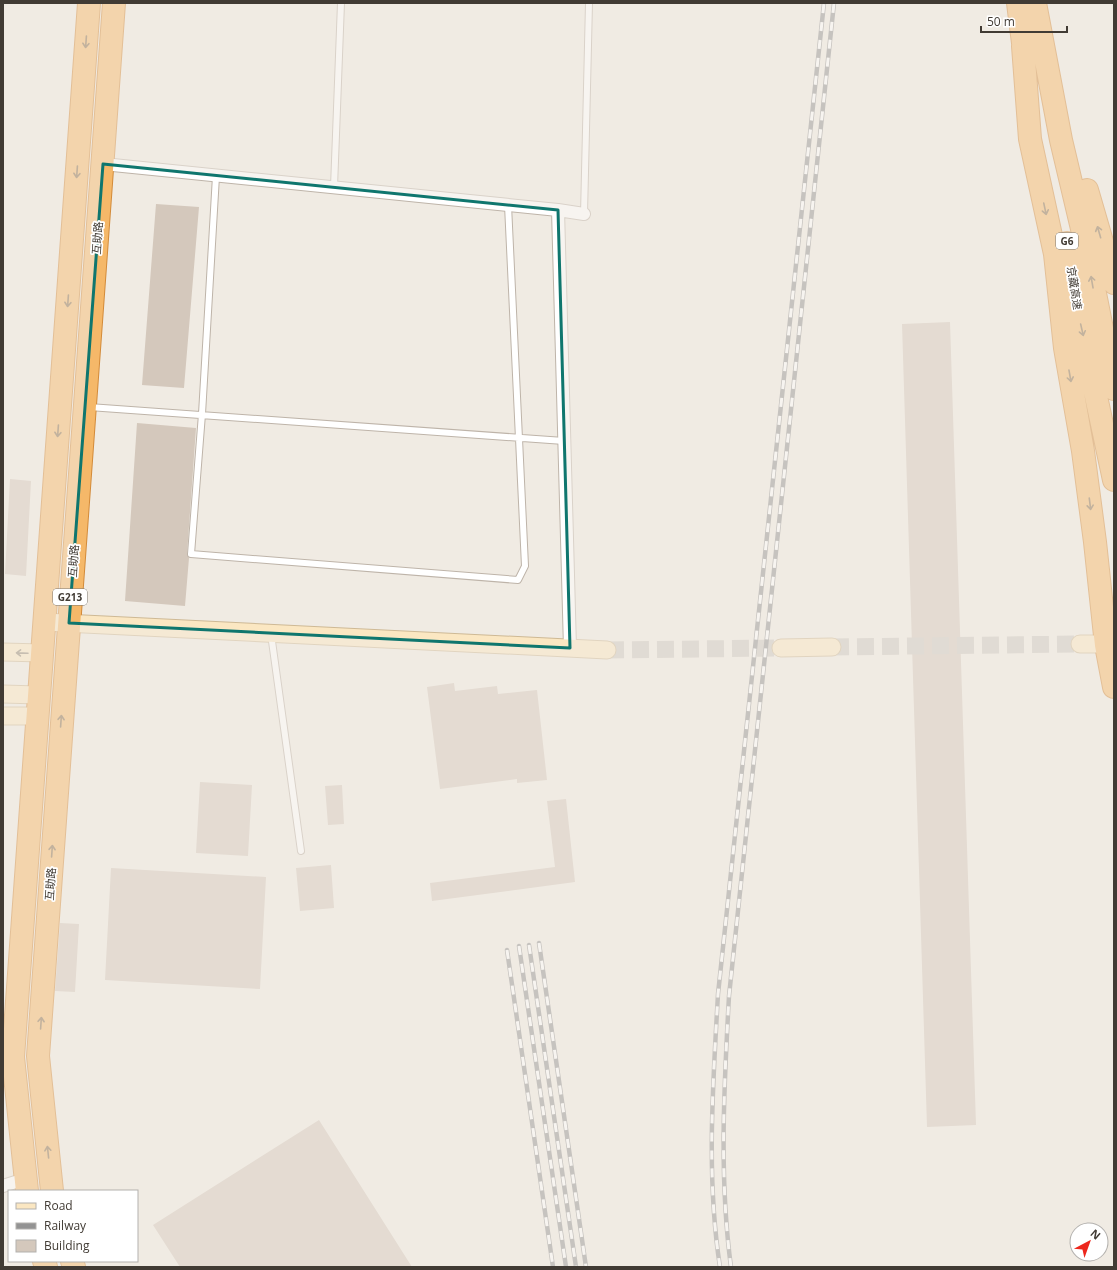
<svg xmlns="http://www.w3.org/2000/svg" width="1117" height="1270" font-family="'Open Sans','Noto Sans SC',sans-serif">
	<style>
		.building { fill: #d4c8bc }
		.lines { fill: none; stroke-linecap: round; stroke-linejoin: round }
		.secondary-tunnel { stroke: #cdc8c0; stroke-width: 17; stroke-dasharray: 17 8; stroke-linecap: butt }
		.lane-casing { stroke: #beb4a9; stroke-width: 8 }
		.street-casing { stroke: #beb4a9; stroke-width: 14 }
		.secondary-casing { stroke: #ceb995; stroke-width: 19 }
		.highway-casing { stroke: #d38b3a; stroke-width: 24 }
		.lane { stroke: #fff; stroke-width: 6 }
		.street { stroke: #fff; stroke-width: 12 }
		.secondary { stroke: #fbe7c2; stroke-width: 17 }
		.highway { stroke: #f5b869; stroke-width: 22 }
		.rail-casing { stroke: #939393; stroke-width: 4.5 }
		.rail { stroke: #fff; stroke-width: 3; stroke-dasharray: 9; stroke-linecap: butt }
		.oneway { stroke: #896d49 }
		.oneway2 { stroke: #958874 }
		.marked { fill: none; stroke: #0f766e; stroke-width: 3; stroke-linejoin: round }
		.labels { text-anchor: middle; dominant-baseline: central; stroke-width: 3.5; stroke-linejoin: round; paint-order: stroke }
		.shield { fill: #fff; stroke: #7a7671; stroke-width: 1 }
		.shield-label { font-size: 10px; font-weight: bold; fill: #413b34 }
		.street-label { font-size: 11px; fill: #413b34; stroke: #fff }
	</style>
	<rect width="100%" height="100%" fill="#f0ebe3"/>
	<path class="building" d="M156,204L199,207L184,388L142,385Z
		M950,322L976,1125L927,1127L902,324Z
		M137,423L196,428L187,554L189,558L185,606L125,601Z
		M10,479L31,481L26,576L5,574Z
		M454,683L455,691L497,686L498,694L537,690L547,780L517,783V779L440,789L427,687Z
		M200,782L252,785L248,856L196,853Z
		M342,785L344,824L328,825L325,786Z
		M566,799L575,882L432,901L430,883L555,867L547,801Z
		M331,865L334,908L300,911L296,868Z
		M111,868L266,877L260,989L105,980Z
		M60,923L79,924L75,992L55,991Z
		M319,1120L412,1267H180L153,1225Z"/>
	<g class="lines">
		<path class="secondary-tunnel" d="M832,647L1080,644
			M607,650L781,648"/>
		<g class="lane-casing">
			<path id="lane" d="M216,176L202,414L191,554L518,580L525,566L508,205
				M334,187L341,3
				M584,214L589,3
				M89,407L564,441
				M271,634L301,851"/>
		</g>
		<g class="street-casing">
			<path id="street" d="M103,164L558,210L584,214
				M558,210L570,648
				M3,1186L25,1179"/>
		</g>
		<g class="secondary-casing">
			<path id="secondary" d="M44,622L607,650
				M1080,644H1114
				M781,648L832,647
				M3,652L42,653
				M3,694L38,695
				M3,716H37"/>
		</g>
		<g class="highway-casing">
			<path id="highway" d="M1018,3L1025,59
				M1035,3L1061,140L1083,233L1114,389
				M1023,46L1030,139L1055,254L1065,348L1083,451L1095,542L1106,645L1114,687
				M1087,190L1114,283
				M1067,243L1080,322L1114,480
				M27,1191L13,1057L89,3
				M52,1191L38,1056L114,3
				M44,1261L46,1267
				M72,1261L74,1267"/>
		</g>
		<use href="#lane" class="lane"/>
		<use href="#street" class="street"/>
		<use href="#secondary" class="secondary"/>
		<use href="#highway" class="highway"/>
		<g class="rail-casing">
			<path id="rail" d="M539,943L586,1267
				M529,945L576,1267
				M519,946L566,1267
				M507,950L553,1267
				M720,1267C706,1177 713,1084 718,994L824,3
				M731,1267C719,1178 724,1086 729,996L834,3"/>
		</g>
		<use href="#rail" class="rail"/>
	</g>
	<defs><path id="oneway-shaft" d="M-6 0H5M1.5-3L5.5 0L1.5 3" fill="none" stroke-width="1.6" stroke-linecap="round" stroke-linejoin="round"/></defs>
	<g class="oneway">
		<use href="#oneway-shaft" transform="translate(86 42) rotate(94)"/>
		<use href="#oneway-shaft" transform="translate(77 172) rotate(94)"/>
		<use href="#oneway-shaft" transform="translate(1045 209) rotate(78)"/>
		<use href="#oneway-shaft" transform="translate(1099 232) rotate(-106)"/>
		<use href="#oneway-shaft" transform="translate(1092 282) rotate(-100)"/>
		<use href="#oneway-shaft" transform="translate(68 301) rotate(94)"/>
		<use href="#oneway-shaft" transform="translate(1082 330) rotate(77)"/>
		<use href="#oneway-shaft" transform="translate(1070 376) rotate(80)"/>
		<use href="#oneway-shaft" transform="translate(58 431) rotate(94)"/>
		<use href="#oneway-shaft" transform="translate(1090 504) rotate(83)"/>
		<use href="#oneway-shaft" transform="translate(61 721) rotate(-86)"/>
		<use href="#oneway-shaft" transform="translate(52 851) rotate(-86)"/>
		<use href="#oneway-shaft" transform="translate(41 1023) rotate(-86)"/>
		<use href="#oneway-shaft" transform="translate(48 1152) rotate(-96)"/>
	</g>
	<use class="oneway2" href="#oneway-shaft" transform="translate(22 653) rotate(-178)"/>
	<path d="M0 0H1117V1270H0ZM103,164L558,210L570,648L69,623Z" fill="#f0ebe3" fill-opacity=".55" fill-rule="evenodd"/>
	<path class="marked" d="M103,164L558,210L570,648L69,623Z"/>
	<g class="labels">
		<g class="shield">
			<rect x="1056" y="233" width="22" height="16" rx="3"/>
			<rect x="53" y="589" width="34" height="16" rx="3"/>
		</g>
		<g class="shield-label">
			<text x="1067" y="241">G6</text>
			<text x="70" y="597">G213</text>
		</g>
		<g class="street-label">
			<text transform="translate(97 238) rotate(-86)">互助路</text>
			<text transform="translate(1075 288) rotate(81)">京藏高速</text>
			<text transform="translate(73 561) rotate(-86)">互助路</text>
			<text transform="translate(50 884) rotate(-86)">互助路</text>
		</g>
	</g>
	<rect width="1117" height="1270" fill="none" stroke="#413b34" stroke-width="8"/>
	<rect x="8" y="1190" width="130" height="72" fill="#ffffff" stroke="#b3b1ae"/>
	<rect x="16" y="1203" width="20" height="6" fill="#fbe7c2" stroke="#b3b1ae"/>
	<text x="44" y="1210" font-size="12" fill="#413b34">Road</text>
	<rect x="16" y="1223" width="20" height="6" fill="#939393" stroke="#b3b1ae"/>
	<text x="44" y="1230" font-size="12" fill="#413b34">Railway</text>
	<rect x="16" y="1240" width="20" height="12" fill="#d4c8bc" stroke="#b3b1ae"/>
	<text x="44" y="1250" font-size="12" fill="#413b34">Building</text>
	<g transform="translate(1089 1242) rotate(41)"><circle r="19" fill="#ffffff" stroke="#b3b1ae"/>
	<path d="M0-3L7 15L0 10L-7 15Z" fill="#ed271d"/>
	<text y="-6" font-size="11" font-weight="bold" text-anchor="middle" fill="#413b34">N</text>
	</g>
	<path d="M981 26v6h86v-6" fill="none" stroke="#413b34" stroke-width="2"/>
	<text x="987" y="26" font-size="12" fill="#413b34" stroke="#ffffff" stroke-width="3" paint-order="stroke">50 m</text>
</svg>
